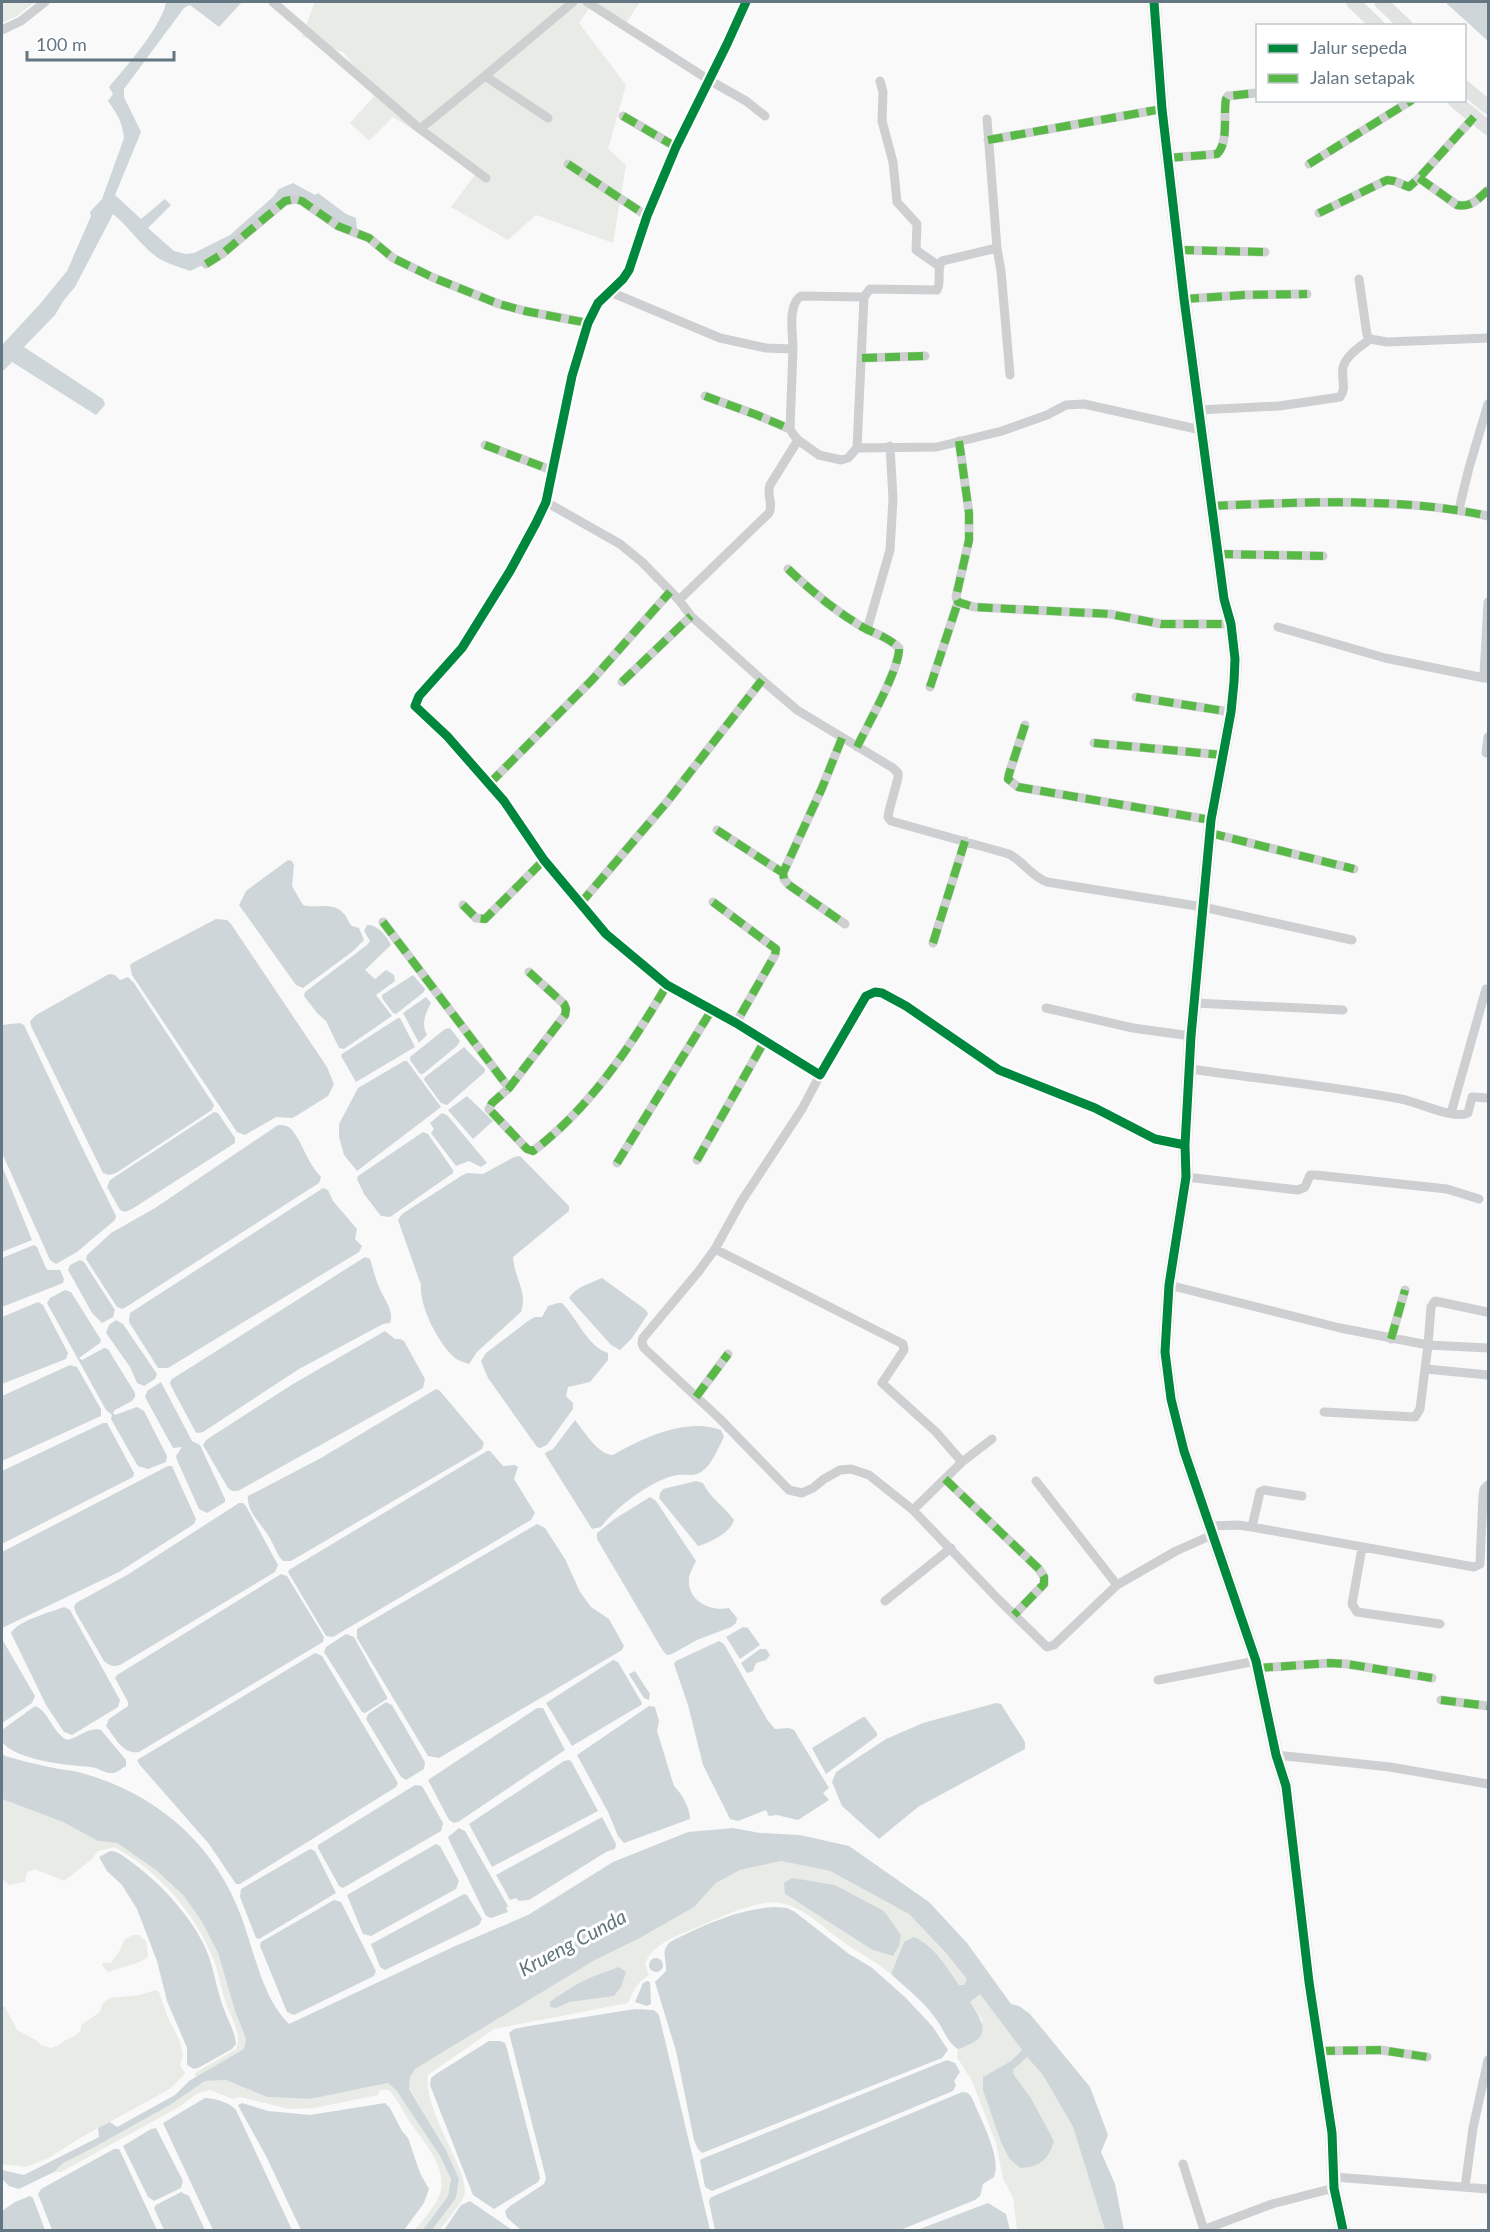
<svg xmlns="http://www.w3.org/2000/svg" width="1490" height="2232" font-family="Lato,sans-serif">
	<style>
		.green { fill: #e8ebe6; fill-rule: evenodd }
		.water { fill: #ced6d9 }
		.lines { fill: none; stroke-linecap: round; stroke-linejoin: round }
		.street { stroke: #cecfd0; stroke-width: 9 }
		.secondary { stroke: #e1e2e2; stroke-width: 14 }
		.quiet { stroke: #58b947; stroke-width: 8; stroke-dasharray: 15 8; stroke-linecap: butt }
		.cycleway-casing { stroke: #fff; stroke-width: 13 }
		.cycleway { stroke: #00873e; stroke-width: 9 }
		.labels { text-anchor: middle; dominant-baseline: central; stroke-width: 6; stroke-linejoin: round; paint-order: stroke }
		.water-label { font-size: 20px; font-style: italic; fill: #60757c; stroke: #fff }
	</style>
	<rect width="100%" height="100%" fill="#f9f9f9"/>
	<path class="green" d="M2,2H35L17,16L2,23Z
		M315,2H640L624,26L590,7L579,23L626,85L608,149L626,165L613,243L536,215L508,240L451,207L478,171L393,117L369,141L350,123L376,94L344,53L302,36Z
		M2,1799L63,1822L98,1841L117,1843L156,1870L183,1895L201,1920L218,1953L235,2011L246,2039L244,2049L196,2078L195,2073L236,2049C242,2035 232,2019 227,2006C221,1990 219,1973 213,1958C194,1912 158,1870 114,1847L98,1851L92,1859L64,1881L35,1869L27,1872L25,1882L9,1885L3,1880L2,1877Z
		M781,1861L830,1871L909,1914L946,1953L968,1979L964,1985H959L945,1965L904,1942L891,1974C878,1963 863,1955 849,1946C824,1930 797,1897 765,1903C741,1907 718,1918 696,1928C678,1935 652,1944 645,1964L649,1975C635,1985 635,1988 628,2003L494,2029L428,2075C422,2110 472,2174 464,2196C462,2202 445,2223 440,2230H432L456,2198L459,2179L446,2150L409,2088L410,2077L415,2069L595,1960L640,1938L694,1907L716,1883L740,1870ZM835,1885L884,1911L901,1935L871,1949L785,1894ZM577,1985L614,1996L570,2002L556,2008L559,1994Z
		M133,1935H139L146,1941L148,1957L140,1962L108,1972L102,1965L104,1962L111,1963L120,1950L125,1939Z
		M156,1990L159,1992L167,2015L180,2042L183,2055L180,2066L185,2072L184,2075L170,2089L80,2138L47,2159L25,2167L2,2164V2007H5L17,2030L36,2040L42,2046L51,2048L59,2045L64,2041L75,2036L81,2030V2025L100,2012L103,2003L110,1998L140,1995Z
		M980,1994L1022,2050L1011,2061L983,2077C992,2108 996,2146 1020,2168L1054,2141L1031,2098L1014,2075L1013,2070L1027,2057L1043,2075L1073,2127L1105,2230H1017L1013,2197L1003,2179L996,2143L972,2081L957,2057L958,2049L970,2045L983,2021L970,2002Z
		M226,2080L267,2097L310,2099L388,2083L396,2090L440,2156L451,2179L448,2196L423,2230H415C422,2221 431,2211 437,2200C452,2174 427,2146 412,2125C404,2114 399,2101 389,2090H380L378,2095L314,2108L289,2109L241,2097L233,2099L210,2090L198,2093L179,2107L61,2172H54L62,2163L91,2149L170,2105L205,2081Z"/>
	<path class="water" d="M166,2H242L219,27L190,5L184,8L124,89V97L141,132L115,195L141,219L165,199L171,205L148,228L174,251L186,254L194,253L230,235L273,197L279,189L293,183L315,195L318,193L346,214L356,218L357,229L348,228L294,195L205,264L190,271C180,267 168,264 158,258C141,246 129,227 113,214L75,287L64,300L55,315L24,347L103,399L105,405L96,415L12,362L2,372V345L39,305L67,271L91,216L90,212L102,199L124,138C123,124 117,113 108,101L113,94L109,87C126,67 162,26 166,2Z
		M1445,2H1488V41Z
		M288,860L292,861L294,865L292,886L303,905C316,909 333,901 343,913C347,916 348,922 352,926L359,928L364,940L352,952L303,988L296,985L239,905L246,891Z
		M216,919L227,920L231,924L327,1067L334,1084L328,1096L296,1116L292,1118L276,1117L245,1135L237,1132L132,975L130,965L134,962Z
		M367,925C377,924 387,936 391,945L365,970L375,979L386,970L394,975L395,981L376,995L392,1016L344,1049L339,1048L326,1021L317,1013L304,996L305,992L367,945L370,941L364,931Z
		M109,974L115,975L120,980L128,977L134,983L214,1105L212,1110L116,1173L109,1175L103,1173L100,1167L31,1026L30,1021L36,1015Z
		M413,975L425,989L424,992L396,1014L393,1013L382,998V995Z
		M426,997L431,1003C425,1014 421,1024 427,1035L419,1043L403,1013Z
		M398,1018H400L415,1047L356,1082L341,1056L342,1054Z
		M20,1023L24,1025L79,1141L116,1216L115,1220L77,1252L56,1264L50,1260L2,1153V1025Z
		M450,1028L460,1041L457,1046L423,1074H420L410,1060V1057L445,1029Z
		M464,1047L485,1069V1072L447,1105L441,1103L424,1080L425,1077Z
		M404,1061H407L441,1107L357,1171L344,1155L339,1137V1124L358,1088Z
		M467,1096L493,1121L473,1139L448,1110Z
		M214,1112L218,1113L235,1138V1143L132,1209L125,1212L120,1210L107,1187L110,1180Z
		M442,1113L447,1115L487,1163L481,1167L469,1161L456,1166L431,1133L434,1129L430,1123Z
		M278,1125C283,1125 288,1125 292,1130C303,1143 307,1163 321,1177L319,1183L123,1309L117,1307L86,1259L87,1255L111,1233L155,1208Z
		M423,1132L428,1134L453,1170V1173L390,1217L381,1216L364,1194L357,1179L358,1176Z
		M520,1156L569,1206V1211L513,1257C514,1277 528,1292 521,1312L477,1352L469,1364C464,1362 459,1361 455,1358C439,1345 419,1306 421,1285L398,1220L402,1214L461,1176L467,1173L483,1174L514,1157Z
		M2,1166L32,1240L2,1252Z
		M323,1188L328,1190L333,1201L357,1229L355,1239L362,1246L359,1252L168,1368H158L129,1322L130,1313Z
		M34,1245L37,1247L46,1268L48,1270H60L64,1279L63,1283L2,1307V1258Z
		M365,1257L370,1259C373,1268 375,1278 379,1287C383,1298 395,1311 390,1323L383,1324L299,1369L203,1432L197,1433L195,1431L171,1386L170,1382L172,1379Z
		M80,1260L84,1262L115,1310L113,1317L102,1323L92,1313L68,1270L70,1265Z
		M602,1278L646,1310L648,1314L632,1338L620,1350L611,1345L569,1298C575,1287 591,1283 602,1278Z
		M65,1290L71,1292L101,1340L100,1343L79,1358L82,1360L104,1348L108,1349L135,1393V1397L132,1401L115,1410L113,1413L115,1415L137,1407L144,1411L167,1456L166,1462L148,1469L138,1466L136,1463L111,1419L112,1415L106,1410L47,1303L50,1298Z
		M38,1302L43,1305L68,1353L66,1359L2,1384V1317Z
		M558,1303H562C577,1318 588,1347 608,1353V1360L590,1382L568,1387L566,1396L573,1403V1409L547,1445L540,1448L537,1447L488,1378L481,1361L486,1353L528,1321L535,1317H542L548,1306Z
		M116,1320L123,1324L157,1374L155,1379L144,1386L137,1383L130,1367L106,1333L109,1325Z
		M385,1331L395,1339H400L404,1341L425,1379L423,1388L238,1491H232L228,1488L203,1445L206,1440L293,1384Z
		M70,1365L77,1367L101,1409V1416L2,1461V1396Z
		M161,1382L192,1441L200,1445L225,1499V1502L207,1513L199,1509L177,1460L176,1456L182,1447L173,1448L145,1397L147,1391Z
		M436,1389L440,1391L484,1443L482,1449L291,1561H283C276,1554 274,1544 268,1535C261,1524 246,1510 248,1496L321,1458Z
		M575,1420C584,1431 598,1455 613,1455C642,1438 687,1417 721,1430L724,1437C718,1448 712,1465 701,1472C694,1477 686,1474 678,1475C654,1478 615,1508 601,1527L592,1529L546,1456L545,1453L553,1449Z
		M103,1423H107L134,1473L133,1477L2,1544V1471Z
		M487,1451H490L503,1466L515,1465L518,1467L514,1479L535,1513L531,1520L333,1637L326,1636L288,1572L289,1570Z
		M168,1466H172L196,1519L194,1524L119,1572L2,1628V1552Z
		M696,1481L703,1483C710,1498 724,1506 734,1520C731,1532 710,1543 698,1546L659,1498L660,1493L663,1489Z
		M650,1497L656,1501L696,1561C694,1566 689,1573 689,1579C687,1601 711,1612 729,1608L737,1618L736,1623L731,1627L697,1640L672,1654L667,1655L663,1651L597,1539V1533L616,1518Z
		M239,1503H243L246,1506L278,1565L275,1572L120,1665C113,1667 110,1666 104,1661L76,1613L74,1607L76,1603L127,1575Z
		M537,1524L545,1528L565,1559L580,1592L591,1607L609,1619L624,1646L622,1650L439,1758L428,1756L357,1638V1629Z
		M281,1574L287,1576L324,1637L323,1642L139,1752C123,1755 115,1737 106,1726L109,1719L128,1706V1702L115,1678L117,1675Z
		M64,1607L70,1610L120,1700L118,1707L72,1735L64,1732L46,1705L11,1633C17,1621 51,1612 64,1607Z
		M743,1627L748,1628L760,1645L740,1659L726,1637Z
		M346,1634L354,1637L387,1697V1699L365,1713L362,1712L324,1652L326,1647Z
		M2,1639L35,1696L32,1703L2,1723Z
		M719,1641L724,1644L768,1721L775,1729L789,1728L794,1730L829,1788L823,1793L829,1800L798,1820L777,1815L769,1816L766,1810L738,1821L730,1819L703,1765L688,1705L674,1664L676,1661Z
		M760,1649H766L770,1655L766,1660L756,1663L753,1671L747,1673L741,1663Z
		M315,1653L322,1656L398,1783L396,1787L240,1884H236L209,1844L139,1764L137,1760Z
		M613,1660L618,1662L642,1703L641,1705L572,1746L546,1703Z
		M635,1671L650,1694L649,1700L644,1698L630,1676L629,1674Z
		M386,1702L392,1705L425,1762L424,1769L406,1780L401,1777L366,1719L368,1714Z
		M996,1703L1001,1704L1025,1742V1749L918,1807L879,1839L842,1806L832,1782L836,1772L886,1739L923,1723Z
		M35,1706C48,1710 52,1732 67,1740C78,1738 89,1726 101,1730L126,1760V1766C122,1768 118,1772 114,1773C105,1774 99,1768 91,1767C67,1765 18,1761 2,1742V1730Z
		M649,1706L655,1707L659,1721L657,1731L674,1786C682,1794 690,1808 690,1819L624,1843L618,1836L608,1812L577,1755Z
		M537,1708H543L565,1750L458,1822L454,1823L449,1820L428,1780Z
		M863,1717H865L877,1733V1736L826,1774L812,1748Z
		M2,1753L5,1756C20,1760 34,1764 49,1767C61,1770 74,1770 85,1774C158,1795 215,1845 241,1916C254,1950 262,1998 289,2024L453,1947L528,1915L613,1862L688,1832L733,1828L760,1833L800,1835L849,1846L929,1902L967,1943L1011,2004L1019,2006L1030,2014L1090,2087L1108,2135L1101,2152L1115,2184L1124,2230H1105L1073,2127L1043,2075L1027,2057L1013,2070L1014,2075L1031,2098L1054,2141C1048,2160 1040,2167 1020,2168L1009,2158L1001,2142L983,2090V2077L1011,2061L1022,2050L980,1994L970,2002C986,2026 991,2039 958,2049C947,2042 945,2032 938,2022C927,2004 907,1989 891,1974L904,1942L914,1937C934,1946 947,1967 959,1985H964L967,1979L946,1953L909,1914L830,1871L781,1861L740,1870L716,1883L694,1907L640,1938L595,1960L415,2069L410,2077L409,2089L446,2150L459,2179L456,2198L432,2230H423L448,2196L451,2179L440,2156L396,2090L388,2083L310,2099L267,2097L226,2080L205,2081L170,2105L91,2149L63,2163L54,2172L19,2189L9,2186L2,2179V2170L24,2175L99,2137L98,2128L110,2122L117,2127L175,2095L189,2081L244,2049L246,2039L235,2011L218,1953L201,1920L183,1895L156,1870L117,1843L98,1841L63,1822L2,1799Z
		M569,1760L571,1761L598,1811L492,1867L469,1824L564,1761Z
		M415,1785L422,1786L443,1823L441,1831L343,1888L339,1886L318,1848V1845Z
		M602,1817L616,1844L615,1849L606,1852L529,1900L519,1901L516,1898L510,1900L496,1875Z
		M459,1828L465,1831L508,1906L506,1908L508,1912L491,1918L486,1916L449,1840L448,1837Z
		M436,1844L440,1846L459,1881L456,1889L371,1936L363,1934L347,1895Z
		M310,1849L315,1851L336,1893L259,1939L256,1938L240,1897L241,1889Z
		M110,1851C119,1851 127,1859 134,1864C162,1884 198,1924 209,1957C215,1974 217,1992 224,2009C228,2021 235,2031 236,2044L232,2049L200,2067L194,2069L187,2065V2048L167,2001L157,1961L137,1909L122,1885L107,1871L99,1857Z
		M792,1878L835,1885L884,1911L901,1935L899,1946L893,1956L871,1949L785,1894L784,1883Z
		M464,1894L467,1895L482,1919L479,1925L385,1970L380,1967L371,1944Z
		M334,1900L341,1902L376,1971L374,1976L294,2015L287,2012L260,1946L261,1942Z
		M774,1907L787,1908L795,1912L849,1954L871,1967L905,1997L933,2027L948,2050L942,2058L702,2153L698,2149L694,2140L676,2051L655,1982L666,1971C667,1959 660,1952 670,1942C701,1926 738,1909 774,1907Z
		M649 1965a7 7 0 1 1 14 0a7 7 0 1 1-14 0Z
		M619,1967L626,1972L621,1987L614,1996L570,2002L556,2008L550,2007V2002C569,1986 595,1975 619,1967Z
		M647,1981L650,1982L651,2004L647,2006L635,2002L643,1983Z
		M635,2009L654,2010L659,2015L710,2230H521L507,2218L505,2211L510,2206L544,2184L546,2178L509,2033L514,2029L529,2026Z
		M489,2041H500L505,2043L507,2049L540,2178L538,2182L494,2209L473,2195L430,2085L431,2078L436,2074Z
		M947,2060L955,2063L960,2072L954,2081L956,2085L953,2091L712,2191L705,2187L700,2160L704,2158Z
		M962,2092L968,2093L972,2098C980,2118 1002,2157 994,2177L983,2184L980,2196L975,2200L900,2230H715L709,2202L710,2198L716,2195Z
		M205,2098C214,2098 231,2103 236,2110L292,2230H213L163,2123Z
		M242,2103L268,2111L310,2115L385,2103L390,2108L402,2131L408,2138L420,2173L429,2189L424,2203L404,2230H301L266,2156L240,2109L238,2105Z
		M156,2128L183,2181L181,2188L154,2201L148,2197L123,2146L151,2129Z
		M114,2149H119L122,2155L157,2230H52L38,2194L41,2189Z
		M181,2192L189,2196L205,2230H164L154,2208L156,2205Z
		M30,2196L33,2198L45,2230H2V2211L15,2202Z
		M470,2201L512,2230H444L461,2205Z
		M988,2203L1006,2214L1010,2230H917Z"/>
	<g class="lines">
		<path class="street" d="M273,2L420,129L486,178
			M587,2L709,80L746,101L765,116
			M746,2L727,44L676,147L647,216L629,270L623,279L598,303L588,323L572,376L546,502L536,523L510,571L462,648L419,696L415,706L447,736L504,801L544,860L606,934L667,985L736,1023L820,1075L866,996L875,992L882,993L906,1006L999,1070L1095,1108L1155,1139L1185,1145
			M2,30L21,21L45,2
			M880,81L883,92L882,121L893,162L897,202L917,224L916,250L939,266
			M623,116L676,147
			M548,118L485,76L573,2
			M420,129L485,76
			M988,140L1162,109
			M1168,158L1217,154C1229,143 1223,114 1226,99L1228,96L1256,93
			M568,164L647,216
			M1309,164L1412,100
			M1419,178L1457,205C1471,208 1478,199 1488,190
			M1319,213L1387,180L1394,181L1409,187L1419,178L1474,117
			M997,248L1001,271L1010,375
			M1179,250L1265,252
			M206,264L222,254L285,201L295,199L302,201L338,226L369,238L393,258L434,278L499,304L525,311L588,323
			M1359,279L1367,335L1370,339L1387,342L1488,338
			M608,291L720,338L766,348L793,349L790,429L793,434L798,440L819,455L841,460L848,458L857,448L937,447L1002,431L1047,415L1066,405L1084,404L1201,430
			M1184,299L1243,295L1307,294
			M793,349C793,334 787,305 801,296L864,297L870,289L937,290C942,281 936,270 942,261L997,248L987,119
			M862,358L925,356
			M705,396L757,415L790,429
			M1199,410L1279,406L1340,397C1347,388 1341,379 1343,368C1345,356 1361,346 1370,339
			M959,441L969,513V540L956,597L958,602L974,607L1110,614L1161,624H1231
			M485,445L551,470
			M857,448L864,297
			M546,502L620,544L642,562L679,600L691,616L762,680L797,710L893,768L898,773V778L889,811L888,817L891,821L1009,854C1024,862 1032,877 1047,882L1203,907L1352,940
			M1213,506C1300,502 1403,497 1488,516
			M1459,509L1469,468L1488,404
			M1218,554L1323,556
			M788,569C810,590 833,609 859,625C872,633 889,637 899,648C900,668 867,726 857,747
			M679,600L769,513C774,502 766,497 770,485L798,440
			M1488,602L1484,675V678H1488
			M1278,627L1385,658L1484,678
			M867,630L890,550L893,499L890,446
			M622,682L691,616
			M930,687L958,602
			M1136,697L1231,712
			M1025,725L1009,774L1008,779L1018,787L1211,820
			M842,738L822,788L783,873L784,879L789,885L845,924
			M1094,743L1223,755
			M1486,753L1488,737
			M489,784L592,680L670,592
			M717,830L783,873
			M1210,833L1354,869
			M713,902L776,949L775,955L736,1023
			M580,904L667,802L762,680
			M463,905L476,918L485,919L544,860
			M383,922L509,1088
			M933,943L965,841
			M529,972L564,1004L566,1009L565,1015L509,1088L492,1103L489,1109L527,1149L533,1151C590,1108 631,1046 667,985
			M1195,1003L1343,1010
			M1046,1008L1133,1028L1191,1036
			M1190,1069C1261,1079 1331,1086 1401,1099C1418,1102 1454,1120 1468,1113L1472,1097L1488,1098
			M820,1075L802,1109L741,1202L715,1249L699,1271L643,1338L642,1343L644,1348L719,1418L789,1490L802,1493L813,1488L824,1479L840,1470L851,1469L869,1475L913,1510L997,1598L1047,1647L1054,1645L1117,1585L1176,1551L1212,1535
			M1451,1113L1486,989
			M697,1160L764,1042
			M617,1163L711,1011
			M1186,1177L1298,1190L1305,1187L1310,1175H1316L1447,1189L1479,1199
			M715,1249L903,1344L904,1350L882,1383L936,1432L962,1462L913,1510
			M1169,1285L1340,1328L1428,1345L1420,1409L1415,1417L1324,1412
			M1487,1312L1435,1301L1431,1307L1428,1345L1488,1348
			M1391,1339L1405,1290
			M1426,1369L1488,1375
			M696,1397L728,1354
			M962,1462L992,1439
			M945,1479L1039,1569L1044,1577V1584L1014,1615
			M1036,1481L1117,1585
			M1209,1526L1238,1525L1252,1527L1474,1567L1480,1564L1483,1496L1484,1489L1488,1485
			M1252,1527L1260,1492L1264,1490L1302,1496
			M1362,1548L1352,1604L1357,1612L1440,1624
			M885,1601L951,1548
			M1258,1668L1330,1663L1347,1664L1432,1678
			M1158,1680L1256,1661
			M1441,1700L1488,1706
			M1276,1755L1390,1767L1488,1784
			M1320,2051L1381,2050L1427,2057
			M1183,2164L1204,2230
			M1334,2177L1488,2189
			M1465,2187L1473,2128L1488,2060
			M1203,2230L1272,2204L1334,2188"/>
		<path class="secondary" d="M1154,2L1162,109L1184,299L1224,599L1231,624L1235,659L1234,682L1231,712L1211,820L1191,1036L1185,1145L1186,1177L1169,1285L1165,1352L1171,1399L1184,1451L1256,1661L1276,1755L1286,1786L1309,1982L1332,2133L1334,2188L1343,2230
			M1353,2L1378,26
			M1381,2L1406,26
			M1464,87L1488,107
			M1454,100L1488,128"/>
		<path class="quiet" d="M623,116L676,147
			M988,140L1162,109
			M1168,158L1217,154C1229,143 1223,114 1226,99L1228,96L1256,93
			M568,164L647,216
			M1309,164L1412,100
			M1419,178L1457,205C1471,208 1478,199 1488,190
			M1319,213L1387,180L1394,181L1409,187L1419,178L1474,117
			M1179,250L1265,252
			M206,264L222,254L285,201L295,199L302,201L338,226L369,238L393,258L434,278L499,304L525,311L588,323
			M1184,299L1243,295L1307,294
			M862,358L925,356
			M705,396L757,415L790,429
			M959,441L969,513V540L956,597L958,602L974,607L1110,614L1161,624H1231
			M485,445L551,470
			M1213,506C1300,502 1403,497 1488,516
			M1218,554L1323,556
			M788,569C810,590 833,609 859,625C872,633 889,637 899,648C900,668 867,726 857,747
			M622,682L691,616
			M930,687L958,602
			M1136,697L1231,712
			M1025,725L1009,774L1008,779L1018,787L1211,820
			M842,738L822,788L783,873L784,879L789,885L845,924
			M1094,743L1223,755
			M489,784L592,680L670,592
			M717,830L783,873
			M1210,833L1354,869
			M713,902L776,949L775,955L736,1023
			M580,904L667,802L762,680
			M463,905L476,918L485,919L544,860
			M383,922L509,1088
			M933,943L965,841
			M529,972L564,1004L566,1009L565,1015L509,1088L492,1103L489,1109L527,1149L533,1151C590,1108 631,1046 667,985
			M697,1160L764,1042
			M617,1163L711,1011
			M1391,1339L1405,1290
			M696,1397L728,1354
			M945,1479L1039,1569L1044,1577V1584L1014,1615
			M1258,1668L1330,1663L1347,1664L1432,1678
			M1441,1700L1488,1706
			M1320,2051L1381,2050L1427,2057"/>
		<g class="cycleway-casing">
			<path id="cycleway" d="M746,2L727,44L676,147L647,216L629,270L623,279L598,303L588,323L572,376L546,502L536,523L510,571L462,648L419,696L415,706L447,736L504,801L544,860L606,934L667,985L736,1023L820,1075L866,996L875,992L882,993L906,1006L999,1070L1095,1108L1155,1139L1185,1145
				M1154,2L1162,109L1184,299L1224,599L1231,624L1235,659L1234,682L1231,712L1211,820L1191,1036L1185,1145L1186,1177L1169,1285L1165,1352L1171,1399L1184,1451L1256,1661L1276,1755L1286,1786L1309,1982L1332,2133L1334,2188L1343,2230"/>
		</g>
		<use href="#cycleway" class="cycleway"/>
	</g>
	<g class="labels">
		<g class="water-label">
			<text transform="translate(572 1942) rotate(-28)">Krueng Cunda</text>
		</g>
	</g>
	<rect width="1490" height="2232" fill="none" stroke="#657683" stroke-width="6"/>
	<rect x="1256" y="24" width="210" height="78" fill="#ffffff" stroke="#c1c8cd" stroke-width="1.5"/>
	<rect x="1268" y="44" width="30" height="9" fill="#00873e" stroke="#c1c8cd" stroke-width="1.5"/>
	<text x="1310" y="54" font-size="18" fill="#657683">Jalur sepeda</text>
	<rect x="1268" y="74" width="30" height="9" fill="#58b947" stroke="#c1c8cd" stroke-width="1.5"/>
	<text x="1310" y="84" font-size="18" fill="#657683">Jalan setapak</text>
	<path d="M27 51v9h147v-9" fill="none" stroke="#657683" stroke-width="3"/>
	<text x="36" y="51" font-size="18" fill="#657683" stroke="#ffffff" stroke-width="4.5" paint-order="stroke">100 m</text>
</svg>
